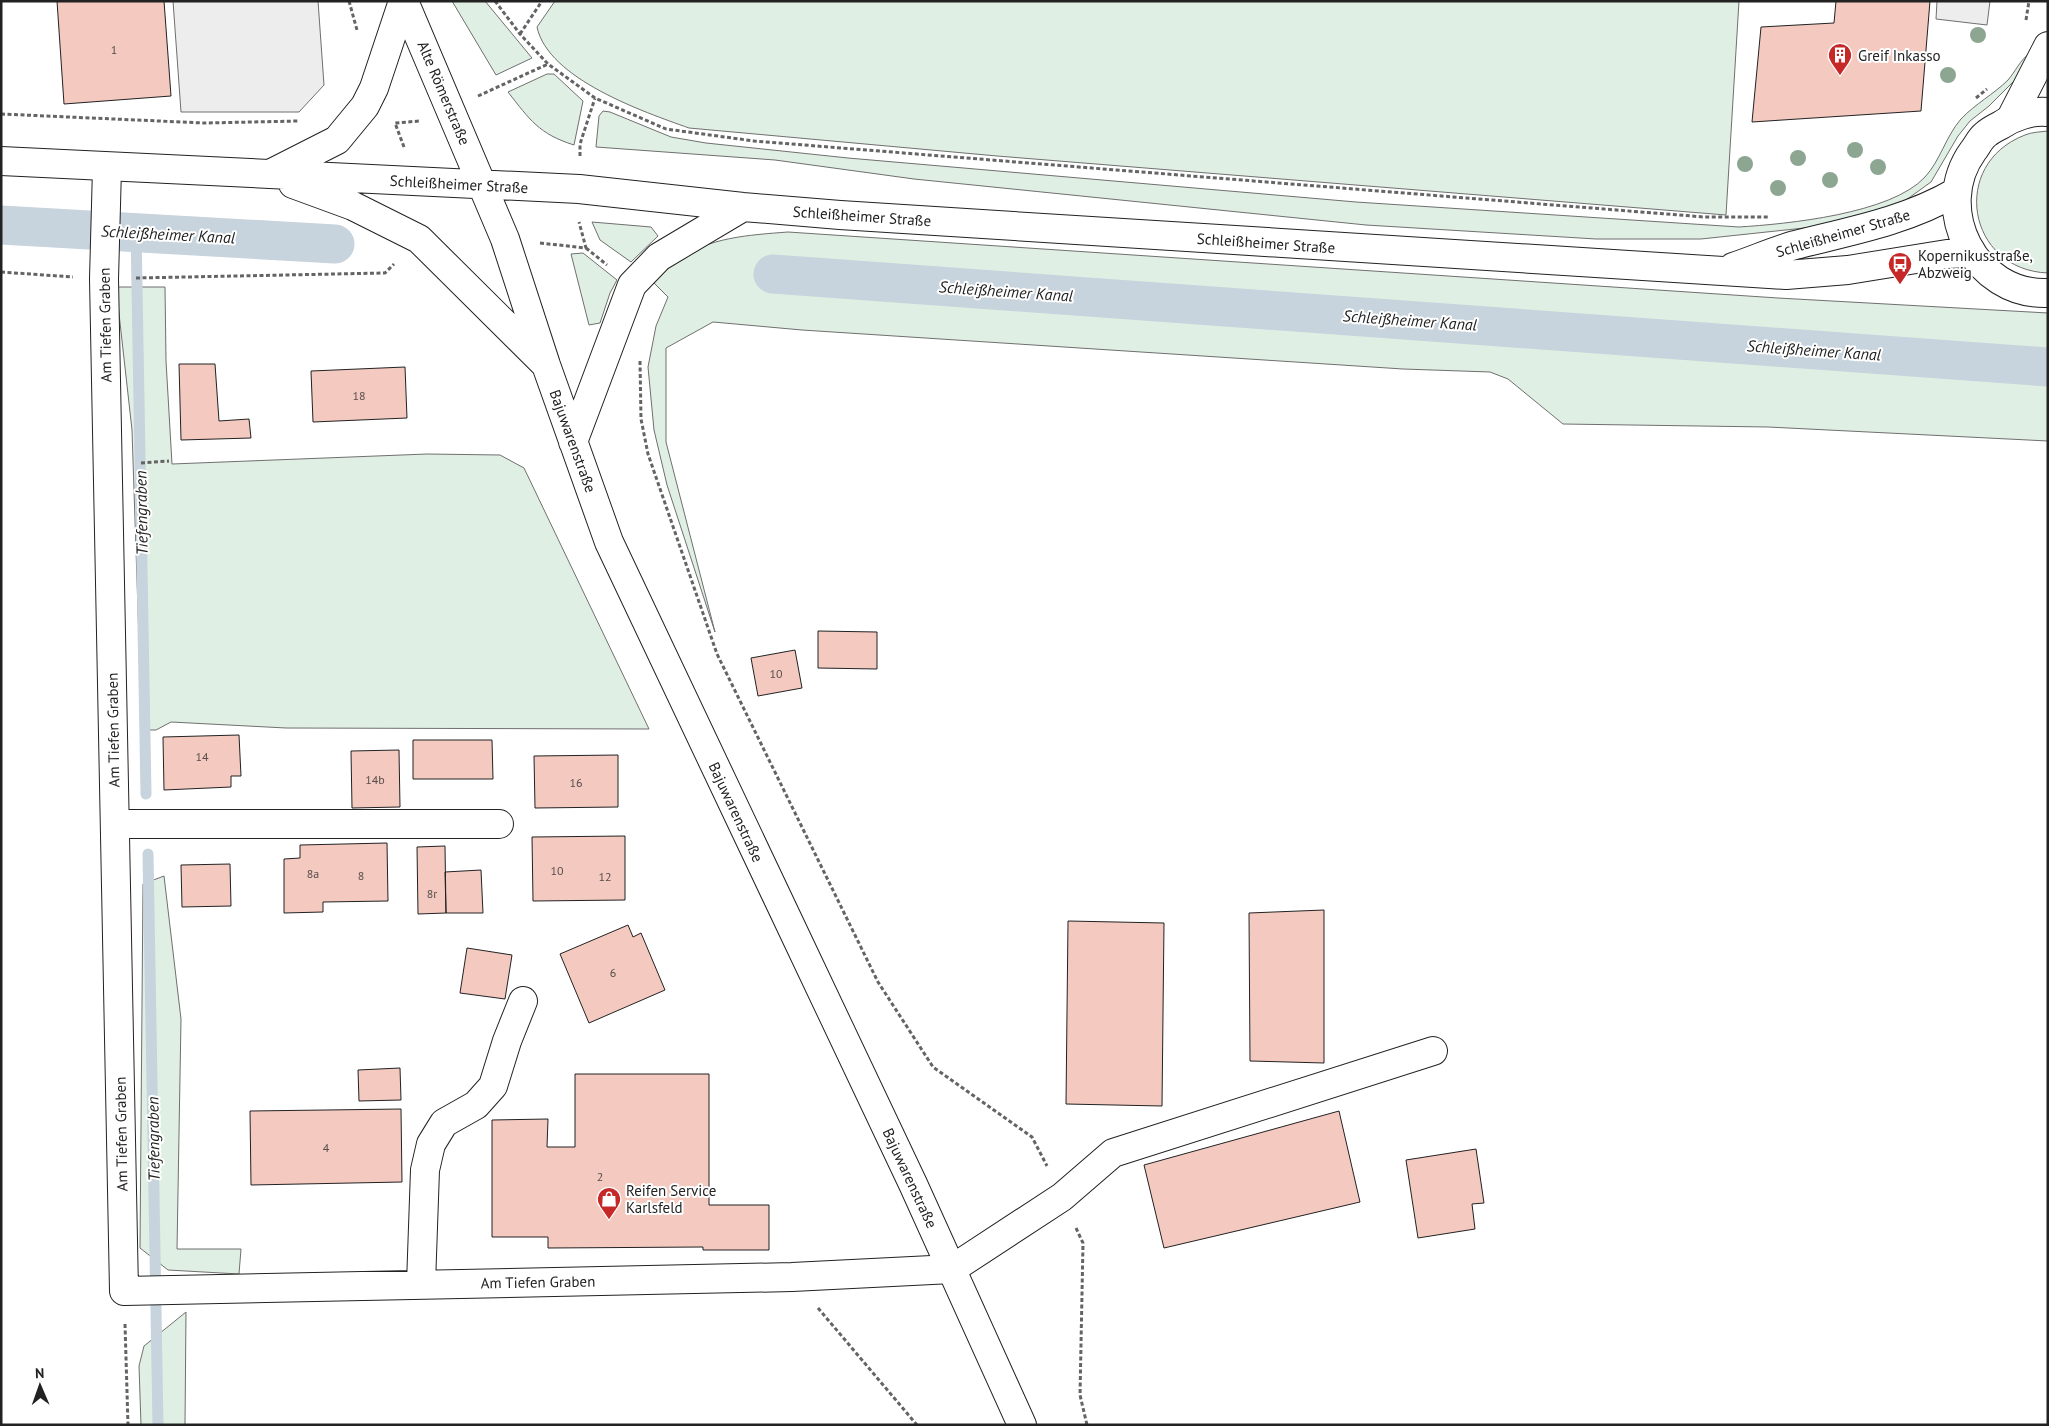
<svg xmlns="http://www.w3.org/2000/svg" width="2049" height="1426" font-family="'PT Sans',sans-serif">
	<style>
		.green { fill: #e0efe3; stroke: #6f6f6f }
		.parking { fill: #ededed; stroke: #6f6f6f }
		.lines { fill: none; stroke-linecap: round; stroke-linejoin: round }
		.stream { stroke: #c7d3dd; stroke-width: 11 }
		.canal { stroke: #c7d3dd; stroke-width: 39 }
		.building { fill: #f3c9c0; stroke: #222 }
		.minor-casing { stroke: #222; stroke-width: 30 }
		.major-casing { stroke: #222; stroke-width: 30 }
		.path { stroke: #646464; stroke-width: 3; stroke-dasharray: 4 2.5; stroke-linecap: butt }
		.minor { stroke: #fff; stroke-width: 28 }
		.major { stroke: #fff; stroke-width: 28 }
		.tree { fill: #8da692 }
		.labels { text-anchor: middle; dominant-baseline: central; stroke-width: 4; stroke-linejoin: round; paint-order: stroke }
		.number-label { font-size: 12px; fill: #564c4a }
		.poi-label { font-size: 15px; fill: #222; stroke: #fff; text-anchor: start }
		.street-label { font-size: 15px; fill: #222; stroke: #fff }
		.water-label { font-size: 16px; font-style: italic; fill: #222; stroke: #fff }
	</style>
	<rect width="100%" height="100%" fill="#fff"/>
	<path class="green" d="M452,1H485L532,58L496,75Z
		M555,1H1739L1726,215L997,156L689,128C644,112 548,79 537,27Z
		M2029,54L2021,74L1989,106L1970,121L1958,136L1931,182L1906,200L1882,210L1823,226L1701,239H1596L1366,225L914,179L775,160L596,147L599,116L603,111L610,112L671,137L706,143L848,158L1356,202L1739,227C1787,224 1891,214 1925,177C1940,161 1946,136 1961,119C1975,104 1994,94 2008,80C2015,72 2021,59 2029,54Z
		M547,74H554L583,101L574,145C539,134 530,120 508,92Z
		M2048,131V273C1967,270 1949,164 2025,135C2032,132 2040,132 2048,131Z
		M592,222L651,227L658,236L631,262L600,240Z
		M788,232L1778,298L2048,313V441L1768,427L1563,424L1508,379L1490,372L1403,369L802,330L713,322L666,348V442L715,632L667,485L654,430L648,367L656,326L668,297L654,283C661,276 668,267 676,261C708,237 750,235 788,232Z
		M583,253L617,280L610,293L600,323L589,325L571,254Z
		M116,287H165L166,361L172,464L427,454L500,455L524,468L649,729L286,728L171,722L156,730H142L132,430Z
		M164,876L181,1019L177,1249H241L239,1274L168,1270L140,1248L143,884Z
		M186,1312L185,1425H141L139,1366L144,1346Z"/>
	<path class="parking" d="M173,1H318L324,85L299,112H181Z
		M1937,1H1990L1987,25L1936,19Z"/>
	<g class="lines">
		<path class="stream" d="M136,232L146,794
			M148,854L158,1425"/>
		<path class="canal" d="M1,225L335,244
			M773,274L2048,367"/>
	</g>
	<path class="building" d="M57,1H164L171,96L64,104Z
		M1836,1H1930L1921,111L1752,122L1761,27L1834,23Z
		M179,364H215L219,421L249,419L251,438L181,440Z
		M405,367L407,418L313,422L311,371Z
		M818,631L877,632V669L818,668Z
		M795,650L802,688L758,696L751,658Z
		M239,735L241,776H231V787L164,790L163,737Z
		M413,740H492L493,779H413Z
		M399,750L400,807L352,808L351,751Z
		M618,755V807L535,808L534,756Z
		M625,836V900L533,901L532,837Z
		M387,843L388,901L323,902V912L284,913V859L300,858V845Z
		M445,846L446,913L418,914L417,847Z
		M230,864L231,906L182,907L181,865Z
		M481,870L483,913H446L445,872Z
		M1324,910V1063L1250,1061L1249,913Z
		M1068,921L1164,923L1162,1106L1066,1104Z
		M628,925L633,937L641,933L665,990L589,1023L560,954Z
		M467,948L512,955L505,999L460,993Z
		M400,1068L401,1100L359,1101L358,1070Z
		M575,1074H709V1205H769V1250H703V1247L548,1248V1237H492V1120L548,1119L547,1147H575Z
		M401,1109L402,1182L251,1185L250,1111Z
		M1339,1111L1360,1202L1164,1248L1144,1165Z
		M1476,1149L1484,1203L1472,1204L1475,1229L1418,1238L1406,1160Z"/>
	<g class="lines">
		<g class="minor-casing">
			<path id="minor" d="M2011,118L2048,46
				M107,168L104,279L124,1291L792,1277L952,1269L1062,1197L1113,1153L1433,1051
				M115,824H499
				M421,1284L425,1170L431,1144L444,1123L476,1105L493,1086L507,1041L523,1001"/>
		</g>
		<g class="major-casing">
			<path id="major" d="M404,1L505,239L546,365L609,542L913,1184L1022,1425
				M2048,112C2032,110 2013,117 2001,125C1995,128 1989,131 1985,135C1980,139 1977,146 1973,151C1931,209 1975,296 2048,293
				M1,161L579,189L743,207L840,215L1786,275L1848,270L1947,254L1970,253
				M270,174L337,140L365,106L374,88L403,1
				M293,184L353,206L419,239L543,362
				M1733,267C1754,260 1774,251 1795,245C1851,231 1906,221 1956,192
				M573,442L632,285L659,257L743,207"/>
		</g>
		<path class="path" d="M349,1L357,30
			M495,1L520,34L548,64L595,98L666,129L754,141L1704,217H1769
			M2026,20L2029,1
			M520,34L542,1
			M478,96L548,64
			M1976,98L1987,89
			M1,114L204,123L299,121
			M404,147L395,123L420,121
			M580,156V144L595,98
			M540,243L586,248L579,222
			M586,248L607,265
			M1,272L73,277
			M136,278L385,273L394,264
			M640,361L641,419L648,454L717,654L878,982L933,1067L1032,1137L1047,1166
			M141,463L169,461
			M1076,1228L1083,1243L1080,1395L1087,1425
			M818,1308L917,1425
			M125,1324L128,1425"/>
		<use href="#minor" class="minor"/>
		<use href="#major" class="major"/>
	</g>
	<g class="tree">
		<circle cx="1978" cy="35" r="8"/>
		<circle cx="1948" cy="75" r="8"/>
		<circle cx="1855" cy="150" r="8"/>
		<circle cx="1798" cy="158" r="8"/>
		<circle cx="1745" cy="164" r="8"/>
		<circle cx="1878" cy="167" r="8"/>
		<circle cx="1830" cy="180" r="8"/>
		<circle cx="1778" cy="188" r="8"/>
	</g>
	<defs>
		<g id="building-pin" transform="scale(1.25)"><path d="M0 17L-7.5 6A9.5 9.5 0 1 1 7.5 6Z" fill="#c62828" stroke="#fff"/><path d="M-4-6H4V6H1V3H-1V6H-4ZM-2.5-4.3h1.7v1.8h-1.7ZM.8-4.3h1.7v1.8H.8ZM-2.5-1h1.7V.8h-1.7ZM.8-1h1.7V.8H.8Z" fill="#fff"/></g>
		<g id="bus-pin" transform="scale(1.25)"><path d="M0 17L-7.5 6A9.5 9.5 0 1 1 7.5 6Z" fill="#c62828" stroke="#fff"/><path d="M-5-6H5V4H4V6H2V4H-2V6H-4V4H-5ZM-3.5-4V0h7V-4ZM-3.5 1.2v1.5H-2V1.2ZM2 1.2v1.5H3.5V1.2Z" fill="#fff"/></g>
		<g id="shop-pin" transform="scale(1.25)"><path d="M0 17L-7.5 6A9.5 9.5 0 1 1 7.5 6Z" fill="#c62828" stroke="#fff"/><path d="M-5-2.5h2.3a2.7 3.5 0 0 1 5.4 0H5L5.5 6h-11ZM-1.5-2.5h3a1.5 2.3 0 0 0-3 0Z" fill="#fff"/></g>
	</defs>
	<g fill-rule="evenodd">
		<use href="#building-pin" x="1840" y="55"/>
		<use href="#bus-pin" x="1900" y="264"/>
		<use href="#shop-pin" x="609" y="1199"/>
	</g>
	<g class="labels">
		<g class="number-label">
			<text x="114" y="49">1</text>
			<text x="359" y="395">18</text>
			<text x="776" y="673">10</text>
			<text x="202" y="756">14</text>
			<text x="375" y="779">14b</text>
			<text x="576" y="782">16</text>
			<text x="557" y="870">10</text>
			<text x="313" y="873">8a</text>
			<text x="361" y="875">8</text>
			<text x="605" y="876">12</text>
			<text x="432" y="893">8r</text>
			<text x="613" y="972">6</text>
			<text x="326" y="1147">4</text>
			<text x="600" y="1176">2</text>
		</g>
		<g class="poi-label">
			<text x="1858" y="55">Greif Inkasso</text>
			<text x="1918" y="255">Kopernikusstraße,<tspan x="1918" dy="17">Abzweig</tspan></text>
			<text x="626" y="1190">Reifen Service<tspan x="626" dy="17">Karlsfeld</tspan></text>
		</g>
		<g class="street-label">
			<text transform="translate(444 93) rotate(67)">Alte Römerstraße</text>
			<text transform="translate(459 184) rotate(3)">Schleißheimer Straße</text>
			<text transform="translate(862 216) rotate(4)">Schleißheimer Straße</text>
			<text transform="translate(1843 233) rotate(-16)">Schleißheimer Straße</text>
			<text transform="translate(1266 243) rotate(4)">Schleißheimer Straße</text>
			<text transform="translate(105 325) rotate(-91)">Am Tiefen Graben</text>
			<text transform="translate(573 441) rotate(70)">Bajuwarenstraße</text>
			<text transform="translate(113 730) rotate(-91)">Am Tiefen Graben</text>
			<text transform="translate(736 812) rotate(65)">Bajuwarenstraße</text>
			<text transform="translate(121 1134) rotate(-91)">Am Tiefen Graben</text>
			<text transform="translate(910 1178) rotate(65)">Bajuwarenstraße</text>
			<text transform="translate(538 1282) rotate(-1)">Am Tiefen Graben</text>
		</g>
		<g class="water-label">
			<text transform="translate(168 234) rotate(3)">Schleißheimer Kanal</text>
			<text transform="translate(1006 291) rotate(4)">Schleißheimer Kanal</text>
			<text transform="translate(1410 320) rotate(4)">Schleißheimer Kanal</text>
			<text transform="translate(1814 350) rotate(4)">Schleißheimer Kanal</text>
			<text transform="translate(141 513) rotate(-91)">Tiefengraben</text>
			<text transform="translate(153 1139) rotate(-91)">Tiefengraben</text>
		</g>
	</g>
	<rect width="2049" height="1426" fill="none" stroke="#222222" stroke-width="5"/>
	<g transform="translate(40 1386) rotate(358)" stroke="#ffffff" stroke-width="4" paint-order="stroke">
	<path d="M0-4L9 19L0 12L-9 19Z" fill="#222222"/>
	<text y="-8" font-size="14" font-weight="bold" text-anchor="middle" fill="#222222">N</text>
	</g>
</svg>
